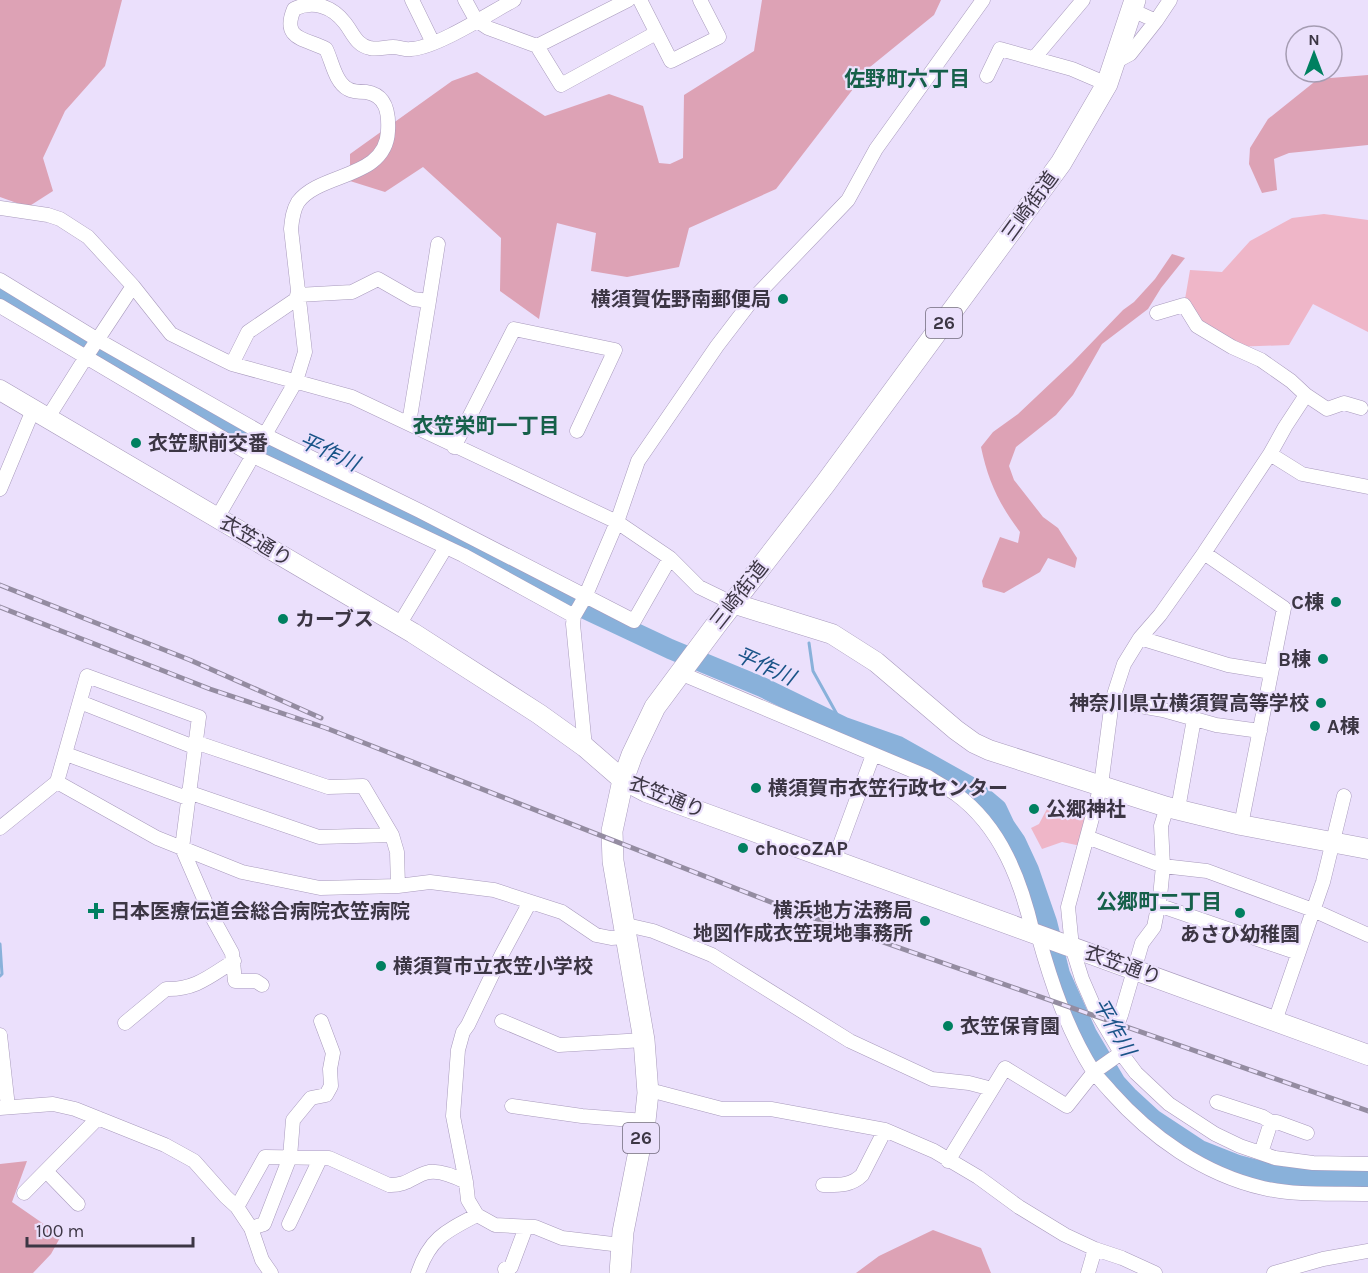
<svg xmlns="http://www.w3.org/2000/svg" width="1368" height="1273" font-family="Karla,'Noto Sans JP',sans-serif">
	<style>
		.green { fill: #efb6c8 }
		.forest { fill: #dda2b5 }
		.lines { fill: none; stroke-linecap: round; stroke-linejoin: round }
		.stream { stroke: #89b1da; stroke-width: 3 }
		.river { stroke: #89b1da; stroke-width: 20 }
		.street-casing { stroke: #a89abc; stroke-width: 15 }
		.secondary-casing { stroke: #a89abc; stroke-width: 21 }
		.primary-casing { stroke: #a89abc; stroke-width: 22 }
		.street { stroke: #fff; stroke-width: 14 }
		.secondary { stroke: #fff; stroke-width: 20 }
		.primary { stroke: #fff; stroke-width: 21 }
		.rail-casing { stroke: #948ca1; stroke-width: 5 }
		.rail { stroke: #ebe0fc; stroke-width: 3; stroke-dasharray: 9; stroke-linecap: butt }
		.poi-dot { fill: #008060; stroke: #ebe0fc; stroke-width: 2 }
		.labels { text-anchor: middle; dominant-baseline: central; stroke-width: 4.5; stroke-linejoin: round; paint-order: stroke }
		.shield { fill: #ebe0fc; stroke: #70697b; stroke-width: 1.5 }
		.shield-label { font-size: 18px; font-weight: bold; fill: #3c3644 }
		.street-label { font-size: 20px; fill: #3c3644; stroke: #ebe0fc }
		.poi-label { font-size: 20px; font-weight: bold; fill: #3c3644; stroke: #ebe0fc; text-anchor: start }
		.neighbourhood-label { font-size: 21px; font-weight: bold; fill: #16604a; stroke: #ebe0fc }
		.water-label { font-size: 21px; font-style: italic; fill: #1a5488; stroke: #ebe0fc }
	</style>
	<rect width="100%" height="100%" fill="#ebe0fc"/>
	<path class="green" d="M1324,214L1368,220V332L1313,304L1289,345L1232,347L1197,326L1184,305L1190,270L1222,272L1250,241L1292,218Z
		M1048,807L1086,818L1081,846L1062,842L1042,849L1031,828L1039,824Z"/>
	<path class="forest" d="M0,0H122L105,66L65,111L43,158L53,191L28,207L0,197Z
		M762,0H941L934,15L870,67L776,189L689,228L679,267L627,277L591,271L596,233L557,223L539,319L500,291L501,238L423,167L385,192L350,181V154L452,81L477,72L545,116L609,94L643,106L659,163L670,164L683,158L684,95L754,51Z
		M1368,75V145L1289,153L1274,159L1277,190L1262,193L1249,164L1250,148L1268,119L1318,79Z
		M1172,254L1185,258L1161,288L1148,309L1102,344L1073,395L1056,415L1016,447L1009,466L1014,480L1043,517L1058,528L1077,558L1075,568L1048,558L1040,572L1004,593L983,587L982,581L1000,537L1018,543L1020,532C999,504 988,481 981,447L993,432L1018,414L1072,363L1123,310L1134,302L1155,279Z
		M27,1161L12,1202L61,1236L51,1254L33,1273H0V1164Z
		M933,1230L981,1248L991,1273H856L879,1256Z"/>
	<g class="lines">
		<path class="stream" d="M809,643L813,671L844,727
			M0,944L2,974L0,976"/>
		<path class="river" d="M0,297L116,362L243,440L385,504L521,579L670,649L762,687L844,727L898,746L971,787L997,809L1005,826L1016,842L1029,870L1047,922L1060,974L1087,1034L1116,1083L1128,1096L1153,1119L1200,1150L1238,1165L1281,1176L1368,1180"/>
		<g class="street-casing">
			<path id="street" d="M412,0L433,43
				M465,0L476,20L488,28L537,46L561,85L656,33
				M640,0L671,61L719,37L700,0
				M1132,10L1156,21L1170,0
				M537,46L628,0
				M1035,57L1083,0
				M1115,62L1130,54L1156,21
				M987,76L1000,49L1072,69L1107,84
				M0,208L48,215L60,219L88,237L133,286L171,334L232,364L352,397L617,522L670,558L699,587L732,603
				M0,280L98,340L265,435L420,511L634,621L670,558
				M297,295L352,292L378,279L413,299L429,301L409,423
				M429,301L438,244
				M0,306L253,456L463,555L574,616
				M1157,313L1184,305L1197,326L1232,347L1261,360L1291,381L1306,395L1285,427L1270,454L1204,553L1160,615L1140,638L1124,664L1112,701L1101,785L1068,907L1072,947L1082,979L1095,1009L1121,1053L1136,1073L1169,1104L1215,1134L1240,1146L1275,1158L1313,1163L1368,1164
				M232,364L248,332L298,298
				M1306,395L1327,409L1344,403L1361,408
				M47,419L86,357L133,286
				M454,447L514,329L615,350L577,431
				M1270,454L1302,474L1368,487
				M0,489L33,410
				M217,518L296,381L305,352L291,229C292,219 293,210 298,202C320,172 386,179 388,131C389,114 387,95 366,92C361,92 353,92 348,89C335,82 332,61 326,49C305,38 281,40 294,9C313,0 332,6 345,23C353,33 356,45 370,48C377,50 385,47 393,47C399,47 405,50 411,49C436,48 490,13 514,0
				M1204,553L1284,608L1241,825
				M399,625L446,547
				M1140,638L1228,665L1271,672
				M680,673L928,777C937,783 947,788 956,794C1001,827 1021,881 1033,933
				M1112,701L1163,710L1216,725L1260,731
				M80,702L194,747
				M195,742L328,787L363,786L392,835L397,852L398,886
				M585,747L573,624L574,616L585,597L617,522L638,461L717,346L753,299L848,200L876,149L983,0
				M66,754L187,798
				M57,782L157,838L242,872L320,888L398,886L430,882L494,890L562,912L596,935L611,938L626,937
				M188,792L319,837L392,835
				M1178,809L1194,719
				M0,828L57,782L87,676L199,717L182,848L211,915L232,953L235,981H256L262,985
				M1087,837L1163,866L1207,871L1313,910L1368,935
				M834,861L873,755
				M1158,905L1298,953
				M624,927L631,926L653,931L712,955L850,1041L932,1079L969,1083L992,1089
				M1038,935C1051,982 1067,1030 1093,1071C1098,1078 1105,1085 1111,1092C1151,1137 1203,1174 1263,1188C1297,1196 1334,1193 1368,1194
				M502,1021L559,1045L644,1040
				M1275,1021L1323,882L1344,796
				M125,1023L166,989C195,990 210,976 234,961
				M0,1035L8,1107
				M1112,1038L1121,1015L1142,943L1154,927L1160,897L1163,866L1161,826L1167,807
				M648,1093L657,1092L722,1109H771L885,1130L934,1151L978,1177L1019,1207L1065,1235L1095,1249L1122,1258L1155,1273
				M1217,1102L1263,1117L1271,1122L1261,1153
				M512,1106L582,1116L645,1121
				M0,1108L53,1104L75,1109L165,1145L194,1161L226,1197L237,1207L251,1228L262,1260L271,1273
				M1271,1122H1277L1307,1133
				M948,1161L1005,1068L1067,1106L1094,1072L1121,1053
				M46,1171L78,1204
				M823,1185C838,1185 851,1186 862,1175L885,1130
				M24,1193L98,1118
				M237,1207L265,1157L329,1158L389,1185C408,1186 414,1175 429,1172C441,1170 456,1177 466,1182
				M477,1215L495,1225L535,1227L562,1238L621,1245
				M289,1224L320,1159
				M251,1228L264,1224L290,1157L293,1120L311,1098L326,1095L331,1086L330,1069L333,1053L321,1021
				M418,1273C430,1238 446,1231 477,1215L468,1200L466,1182L453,1116L458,1050L463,1032L468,1025L502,954L530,902
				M506,1273L505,1269L511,1267L526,1227
				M1088,1273L1095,1249
				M1274,1273L1323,1259L1368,1251"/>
		</g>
		<g class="secondary-casing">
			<path id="secondary" d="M0,390L413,633L539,714L585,747L623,780L646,792L1368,1055
				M732,603L832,634L876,662L956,730L974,743L989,750L1167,807L1241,825L1368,849"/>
		</g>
		<g class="primary-casing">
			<path id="primary" d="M620,1273L623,1232L645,1121L648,1093L644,1040L613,861L612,831L623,780L632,755L655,707L716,625L825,484L1061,163L1107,84L1135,0"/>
		</g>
		<use href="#street" class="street"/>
		<use href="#secondary" class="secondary"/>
		<use href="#primary" class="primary"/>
		<g class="rail-casing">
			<path id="rail" d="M0,585L190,660L321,718
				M0,607L210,689L326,728L791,910L1368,1111"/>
		</g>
		<use href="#rail" class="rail"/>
	</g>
	<g class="poi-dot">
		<circle cx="783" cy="299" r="6"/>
		<circle cx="136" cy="443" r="6"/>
		<circle cx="1336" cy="602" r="6"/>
		<circle cx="283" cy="619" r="6"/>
		<circle cx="1323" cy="659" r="6"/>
		<circle cx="1321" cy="703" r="6"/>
		<circle cx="1315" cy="726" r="6"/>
		<circle cx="756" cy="788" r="6"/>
		<circle cx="1034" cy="809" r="6"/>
		<circle cx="743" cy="848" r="6"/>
		<path d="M93 902h6v6h6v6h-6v6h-6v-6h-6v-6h6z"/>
		<circle cx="1240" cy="913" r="6"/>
		<circle cx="925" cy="921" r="6"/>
		<circle cx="381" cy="966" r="6"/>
		<circle cx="948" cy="1026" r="6"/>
	</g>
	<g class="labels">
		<g class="shield">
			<rect x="926" y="308" width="36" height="30" rx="4.5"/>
			<rect x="623" y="1123" width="36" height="30" rx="4.5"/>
		</g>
		<g class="shield-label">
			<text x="944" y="323">26</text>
			<text x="641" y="1138">26</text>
		</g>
		<g class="street-label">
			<text transform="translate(1030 206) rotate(-54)">三崎街道</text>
			<text transform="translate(256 541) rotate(31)">衣笠通り</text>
			<text transform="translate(739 595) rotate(-52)">三崎街道</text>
			<text transform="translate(667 797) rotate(22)">衣笠通り</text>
			<text transform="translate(1123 965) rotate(20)">衣笠通り</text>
		</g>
		<g class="poi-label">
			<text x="771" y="299" text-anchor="end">横須賀佐野南郵便局</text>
			<text x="148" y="443">衣笠駅前交番</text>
			<text x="1324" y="602" text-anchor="end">C棟</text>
			<text x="295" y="619">カーブス</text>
			<text x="1311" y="659" text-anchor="end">B棟</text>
			<text x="1309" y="703" text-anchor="end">神奈川県立横須賀高等学校</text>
			<text x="1327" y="726">A棟</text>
			<text x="768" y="788">横須賀市衣笠行政センター</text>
			<text x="1046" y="809">公郷神社</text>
			<text x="755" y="848">chocoZAP</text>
			<text x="913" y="910" text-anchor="end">横浜地方法務局<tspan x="913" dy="23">地図作成衣笠現地事務所</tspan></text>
			<text x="110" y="911">日本医療伝道会総合病院衣笠病院</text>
			<text x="1240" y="934" text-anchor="middle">あさひ幼稚園</text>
			<text x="393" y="966">横須賀市立衣笠小学校</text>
			<text x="960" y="1026">衣笠保育園</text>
		</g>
		<g class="neighbourhood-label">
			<text x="907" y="79">佐野町六丁目</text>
			<text x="486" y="426">衣笠栄町一丁目</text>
			<text x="1159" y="902">公郷町二丁目</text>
		</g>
		<g class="water-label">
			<text transform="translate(329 452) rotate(24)">平作川</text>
			<text transform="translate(765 666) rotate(24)">平作川</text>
			<text transform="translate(1114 1027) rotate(60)">平作川</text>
		</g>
	</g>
	<g transform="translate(1314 54)"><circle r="28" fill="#ebe0fc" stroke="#a59cb2" stroke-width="1.5"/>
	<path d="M0-4.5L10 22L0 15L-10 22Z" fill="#008060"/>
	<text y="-9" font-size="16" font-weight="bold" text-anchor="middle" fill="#3c3644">N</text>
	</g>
	<path d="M27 1237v9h166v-9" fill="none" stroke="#3c3644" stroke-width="3"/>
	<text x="36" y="1237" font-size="18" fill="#3c3644" stroke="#ebe0fc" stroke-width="4.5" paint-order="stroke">100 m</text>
</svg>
